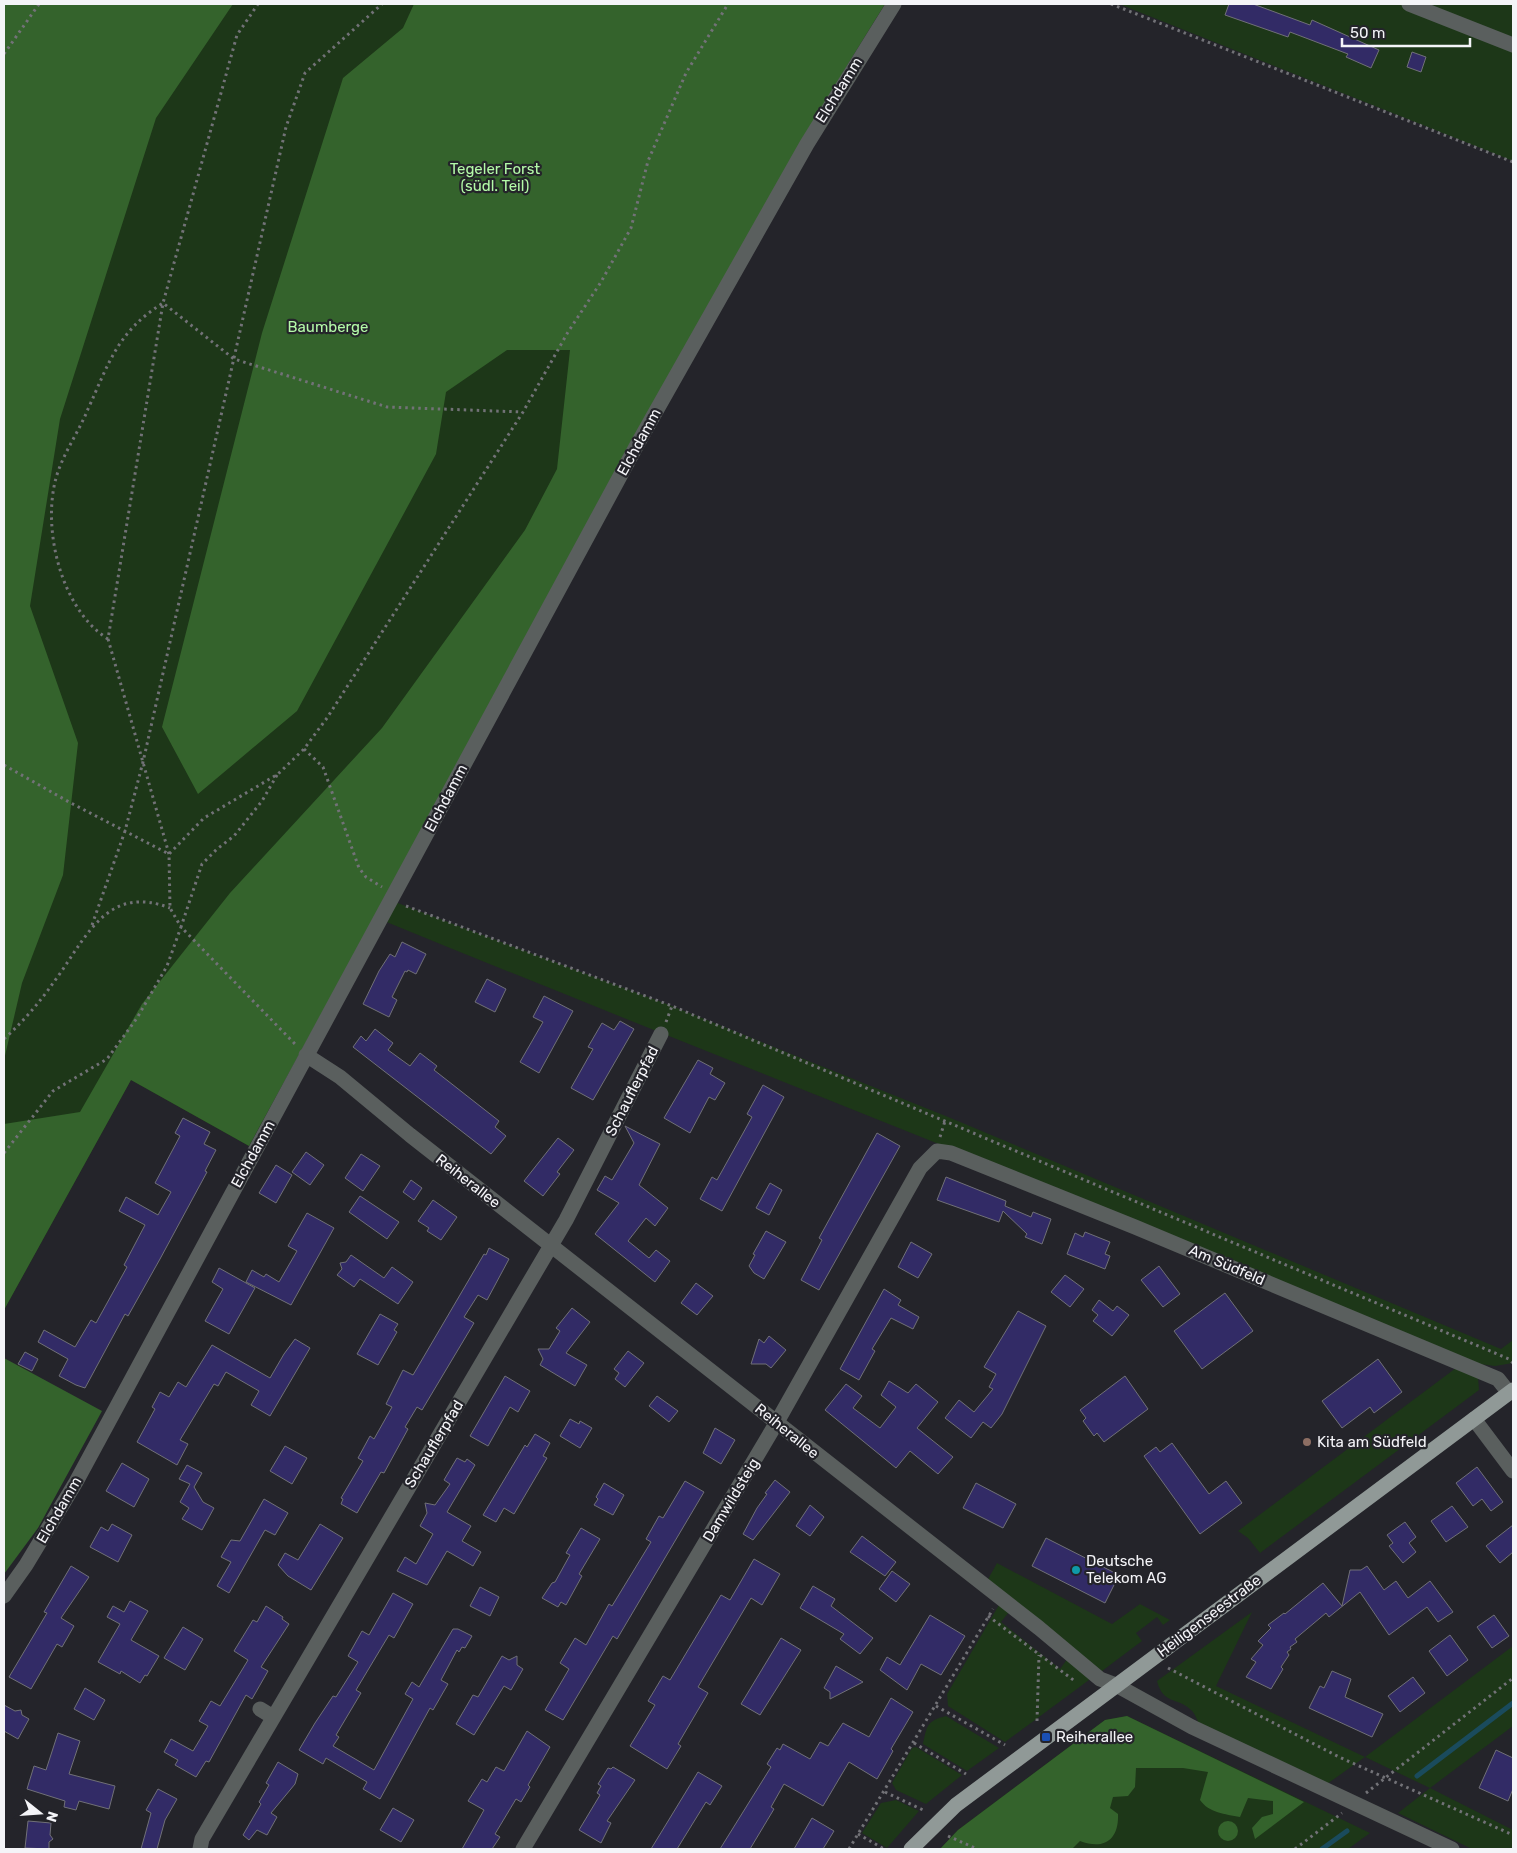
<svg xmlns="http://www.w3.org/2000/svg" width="1517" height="1853" font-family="Rubik,sans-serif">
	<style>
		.green { fill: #1d3718 }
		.forest { fill: #34632c }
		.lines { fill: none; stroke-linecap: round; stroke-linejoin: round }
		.stream { stroke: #1a4b5d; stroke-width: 5 }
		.building { fill: #322b66; stroke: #707077 }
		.path { stroke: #727277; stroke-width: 3; stroke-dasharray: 2.5 4; stroke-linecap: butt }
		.minor { stroke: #5a5f5e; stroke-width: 15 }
		.major { stroke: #909997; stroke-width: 15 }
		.education-dot { fill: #8d6e63; stroke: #24242a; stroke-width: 2 }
		.culture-dot { fill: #0f9aa8; stroke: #24242a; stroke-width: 2 }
		.transit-dot { fill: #1a4fb4; stroke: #24242a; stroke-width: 2 }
		.labels { text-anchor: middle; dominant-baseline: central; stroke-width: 4.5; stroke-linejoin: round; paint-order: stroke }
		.street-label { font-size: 15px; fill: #f4f4f8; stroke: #24242a }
		.park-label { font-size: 15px; fill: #b4faa8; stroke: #24242a }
		.poi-label { font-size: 15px; fill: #f4f4f8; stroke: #24242a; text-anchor: start }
	</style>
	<rect width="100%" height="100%" fill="#24242a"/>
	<path class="green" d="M4,4H885C778,174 684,353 588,530C475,736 361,941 249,1146L131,1080L4,1310Z
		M1119,4H1513V161Z
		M395,902L672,1006L953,1119L1501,1349L1513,1340V1363L1495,1366L1480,1364C1116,1212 749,1070 384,921Z
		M1456,1368L1478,1377L1479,1390L1260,1553L1248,1538L1238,1531Z
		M997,1563L1112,1624L1140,1604L1170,1620L1163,1625L1157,1617L1136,1633L1142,1641L1102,1671L987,1581Z
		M999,1605L1009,1612L1001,1622L1060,1669L1068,1658L1087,1674L1089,1680L1005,1742L948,1706L947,1694Z
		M1252,1612L1216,1686L1365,1757L1513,1646V1726L1430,1788L1513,1830V1849H1472L1398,1813L1430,1788L1365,1757L1327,1784L1199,1724C1197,1720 1195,1713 1191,1710C1178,1697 1163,1705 1157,1681Z
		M946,1716L999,1748L967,1771L923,1744C927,1725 927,1721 946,1716Z
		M1127,1716L1370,1833L1348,1849H940L958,1830L1105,1720Z
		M916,1747L962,1775L926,1804L896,1790L892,1783L912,1748Z
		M896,1800L919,1811L887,1848L862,1833L881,1803Z"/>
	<path class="forest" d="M4,4H233L156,118L60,419L30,606L78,743L63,875L22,983L4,1060Z
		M414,4H885C778,174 684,353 588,530C475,736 361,941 249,1146L131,1080L4,1310V1124L80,1112L142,1004L230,893L382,728L525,530L557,469L570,350H507L446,392L436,454L297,711L198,794L162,727L262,333L343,78L403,28Z
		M4,1358L102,1411L38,1528L4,1574Z
		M1127,1716L1304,1802L1255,1839L1252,1828L1262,1817L1273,1814V1801L1248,1798L1240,1817C1225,1814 1209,1813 1200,1800L1208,1772L1183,1768H1136L1135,1787L1128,1796L1113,1797L1110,1808L1118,1814C1119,1840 1104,1850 1080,1841L1072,1849H940L958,1830L1105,1720Z
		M1218 1831a10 10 0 1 1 20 0a10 10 0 1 1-20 0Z"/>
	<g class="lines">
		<path class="stream" d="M1417,1776L1513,1703
			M1322,1849L1347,1831"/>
	</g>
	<path class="building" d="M1229,4H1253L1310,25L1312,20L1379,50L1371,68L1346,57L1348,54L1290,32L1288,37L1225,15Z
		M1412,52L1426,57L1421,72L1407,67Z
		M402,942L426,954L416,974L408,970L407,972L405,971L392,997L397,1000L389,1017L363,1004L379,971L390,954L395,957Z
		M487,979L506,989L495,1012L475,1002Z
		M544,996L573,1011L539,1073L520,1062L543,1022L533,1017Z
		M620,1021L634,1029L593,1100L571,1088L593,1049L588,1047L602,1023L614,1030Z
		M375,1029L393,1043L388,1050L410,1066L420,1053L437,1066L434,1070L499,1121L495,1127L506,1136L491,1154L353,1047L361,1036L366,1041Z
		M698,1060L713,1068L710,1074L725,1083L715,1100L709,1097L690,1133L664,1118Z
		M763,1085L784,1097L722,1211L700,1199L712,1177L717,1180L752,1117L747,1114Z
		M183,1118L210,1132L204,1144L216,1150L205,1171L207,1172L160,1259L128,1316L125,1314L85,1388L76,1385L59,1376L68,1359L38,1342L44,1330L75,1347L91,1320L96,1323L127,1267L124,1265L145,1225L119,1211L126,1197L158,1215L171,1192L155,1183L180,1136L175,1133Z
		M625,1126L660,1144L639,1185L668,1208L655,1226L646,1218L628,1241L649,1258L656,1250L670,1261L655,1282L595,1234L619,1203L597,1190L605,1176L612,1180L634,1143Z
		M877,1133L900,1146L819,1290L801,1280L822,1240L819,1238Z
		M558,1138L574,1150L557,1172L560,1174L543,1196L524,1181Z
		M306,1152L324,1165L310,1185L292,1172Z
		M361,1154L380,1166L363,1191L345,1178Z
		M276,1165L292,1175L276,1203L259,1193Z
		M946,1177L1006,1201L1005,1206L1031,1217L1033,1212L1051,1219L1042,1244L1025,1237L1027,1234L1003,1211L999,1222L937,1200Z
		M411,1180L422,1188L414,1200L403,1192Z
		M770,1183L782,1190L769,1215L756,1208Z
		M360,1196L399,1222L387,1239L349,1212Z
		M433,1200L457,1217L441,1240L427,1231L429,1228L418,1221Z
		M307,1213L334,1228L291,1305L246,1282L252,1270L264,1277L266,1274L279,1282L297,1251L288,1246Z
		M766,1231L786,1242L764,1279L754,1273L749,1266L755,1255L753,1254Z
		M1085,1232L1110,1242L1105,1254L1110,1256L1105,1269L1067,1254L1075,1233L1083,1237Z
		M911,1242L932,1254L918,1278L898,1267Z
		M489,1248L509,1259L487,1300L478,1295L464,1317L474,1323L422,1410L417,1407L405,1427L408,1429L384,1473L381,1472L357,1513L341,1504L343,1499L341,1498L363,1461L358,1458L370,1436L374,1439L392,1407L386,1404L403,1370L413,1375L484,1254L486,1255Z
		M351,1255L384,1278L392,1267L413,1282L398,1304L360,1279L354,1287L337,1275L342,1269L340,1263L346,1262Z
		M1159,1266L1180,1294L1163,1307L1141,1280Z
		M219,1268L255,1288L229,1334L205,1321L223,1289L212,1282Z
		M1065,1275L1084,1289L1070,1307L1051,1292Z
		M696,1283L713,1296L697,1315L681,1303Z
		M884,1289L901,1300L898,1305L919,1317L913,1329L891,1318L872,1349L875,1351L859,1380L840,1369Z
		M1225,1293L1253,1331L1202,1369L1174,1331Z
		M1099,1300L1113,1311L1117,1306L1129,1315L1112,1336L1093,1321L1098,1315L1092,1310Z
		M572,1308L590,1322L566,1353L587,1365L575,1386L540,1365L543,1359L538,1349H549L560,1331L556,1328Z
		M1018,1311L1046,1326L1002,1414L991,1428L983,1422L971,1438L945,1418L959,1400L974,1412L993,1389L989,1387L996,1374L984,1367Z
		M380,1314L398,1324L394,1330L397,1332L378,1365L357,1354Z
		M769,1336L786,1350L771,1368L766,1364H751L759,1339L764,1343Z
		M295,1339L310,1348L270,1416L251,1405L259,1391L226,1372L218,1386L214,1384L180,1440L188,1444L177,1465L137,1442L155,1409L152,1407L160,1392L169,1397L178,1382L186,1387L212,1345L270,1378L284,1354Z
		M628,1351L644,1363L625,1387L615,1379L619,1373L614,1369Z
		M25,1352L38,1359L32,1371L18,1364Z
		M1378,1359L1402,1392L1374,1413L1370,1407L1342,1428L1322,1401Z
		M505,1376L530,1391L518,1412L510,1407L488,1446L470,1436Z
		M1125,1376L1148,1409L1104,1442L1097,1433L1094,1436L1083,1421L1086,1418L1080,1410Z
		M889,1381L908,1393L916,1384L938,1402L917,1428L953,1457L938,1474L910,1451L896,1468L825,1410L846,1384L862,1396L853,1408L880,1428L896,1407L881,1395Z
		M657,1396L678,1411L669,1422L649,1406Z
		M570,1419L579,1424L580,1421L592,1428L580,1448L560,1436Z
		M715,1428L735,1440L721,1464L703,1453Z
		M535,1434L550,1443L543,1456L547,1458L514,1514L504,1508L496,1522L483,1515L525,1445L527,1447Z
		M1172,1443L1209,1494L1226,1481L1242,1503L1200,1534L1144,1456L1156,1447L1160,1452Z
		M285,1446L307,1458L292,1484L270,1471Z
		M457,1458L465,1462L467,1459L475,1465L447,1512L471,1526L462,1541L481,1552L473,1566L447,1551L427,1585L397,1571L405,1557L416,1564L433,1534L420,1526L427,1513L425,1503L435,1505L450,1484L444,1480Z
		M122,1463L149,1479L134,1507L106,1491Z
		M187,1465L202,1473L194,1487L203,1502L214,1508L202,1530L182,1519L189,1508L180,1502L190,1484L179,1479Z
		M1477,1467L1503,1502L1491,1511L1482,1499L1473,1506L1456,1483Z
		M775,1480L790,1492L753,1540L743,1534L757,1508L767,1494L765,1493Z
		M685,1481L704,1492L617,1639L613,1636L563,1720L545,1710L569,1669L560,1663L575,1638L586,1645L609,1604L612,1606L651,1542L646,1539L659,1516L663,1518Z
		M604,1483L624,1495L613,1515L594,1505L598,1499L596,1497Z
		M976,1483L1016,1504L1003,1528L963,1508Z
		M264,1499L288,1513L275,1535L265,1530L229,1593L217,1586L231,1562L221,1557L231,1540L240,1541Z
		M810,1505L824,1517L810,1536L796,1526Z
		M1452,1506L1468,1527L1446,1542L1431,1521Z
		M1405,1522L1416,1537L1409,1543L1416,1552L1403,1563L1389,1546L1393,1543L1387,1535Z
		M112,1524L132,1535L118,1562L90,1547L101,1527L108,1531Z
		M320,1524L343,1538L311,1590L288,1576L278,1565L285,1553L298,1560Z
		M1513,1525V1552L1500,1563L1486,1546Z
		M581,1528L600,1539L579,1574L582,1576L566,1605L561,1602L558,1607L542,1598L552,1583L555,1582L570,1555L566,1553Z
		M862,1536L896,1562L885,1576L850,1552Z
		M1046,1538L1119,1575L1105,1603L1032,1566Z
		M754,1559L780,1574L762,1605L751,1598L698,1687L708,1693L678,1744L681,1746L667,1769L630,1746L655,1705L648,1701L663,1676L670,1680L721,1595L730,1600Z
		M71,1566L89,1577L61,1618L74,1626L62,1647L57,1644L31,1689L9,1677L47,1613L44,1612Z
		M1367,1566L1384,1590L1396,1581L1408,1598L1430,1581L1453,1612L1438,1622L1427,1607L1389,1635L1360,1592L1329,1617L1326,1613L1295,1639L1297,1642L1290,1647L1291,1649L1287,1652L1289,1655L1281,1667L1283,1669L1271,1689L1246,1677L1256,1662L1251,1659L1263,1645L1258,1641L1271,1628L1268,1625L1284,1613L1285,1614L1323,1583L1342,1606L1350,1570H1361Z
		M892,1571L910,1584L896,1602L879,1589Z
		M813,1586L835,1599L831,1606L873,1638L860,1654L840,1639L844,1634L800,1608Z
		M480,1587L499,1597L490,1616L470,1606Z
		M393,1593L413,1604L394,1638L389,1635L356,1690L361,1693L336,1735L339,1737L333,1746L374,1770L413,1699L405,1694L412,1682L419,1687L453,1629H458L472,1636L465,1648L462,1647L459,1652L457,1650L441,1680L448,1684L433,1710L430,1708L380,1799L363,1789L367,1782L326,1758L323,1764L299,1750L315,1723L333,1696L336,1697L358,1662L348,1656L362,1631L369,1635Z
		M130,1601L148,1611L131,1640L159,1656L147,1676L145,1675L140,1683L121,1671L120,1674L98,1662L120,1624L107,1617L113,1606L124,1612Z
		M266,1606L283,1617L282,1619L289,1624L261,1667L268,1671L252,1699L246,1695L209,1762L206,1761L196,1777L175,1765L178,1760L164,1752L171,1739L193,1751L208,1726L199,1721L211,1701L220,1706L248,1660L234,1651L253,1620L257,1622Z
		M930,1615L965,1636L941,1675L921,1664L907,1690L880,1670L887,1657L900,1665Z
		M1494,1615L1509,1636L1492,1648L1477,1627Z
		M183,1627L203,1639L185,1670L164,1658Z
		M1450,1635L1468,1660L1447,1676L1429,1651Z
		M781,1638L801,1650L760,1715L741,1704Z
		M502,1656L509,1660L517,1656V1665L523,1669L511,1690L504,1686L474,1735L456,1724L473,1695L478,1697Z
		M836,1666L863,1682L830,1699V1692L824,1688Z
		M1332,1671L1351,1679L1345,1697L1383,1714L1372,1737L1309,1708L1320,1686L1324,1688Z
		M1413,1677L1425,1693L1400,1712L1388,1696Z
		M85,1688L105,1700L94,1720L74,1709Z
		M891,1698L913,1712L891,1749L893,1751L877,1779L849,1762L823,1806L784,1784L771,1807L774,1809L750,1849H720L771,1767L767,1764L777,1748L780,1750L783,1744L810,1759L820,1742L828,1746L843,1723L869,1737Z
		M4,1705L15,1711L21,1710L22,1715L29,1719L18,1739L4,1731Z
		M527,1731L550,1747L528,1785L530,1787L521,1802L516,1799L495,1834L500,1837L492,1849H462L484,1810L468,1801L482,1779L487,1782L496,1767L504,1771Z
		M58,1733L80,1741L69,1774L115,1786L109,1809L79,1801L76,1810L64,1807L65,1801L27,1789L34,1766L46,1770Z
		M1496,1750L1513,1758V1789L1508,1801L1479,1788Z
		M278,1762L298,1774L295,1784L271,1813L277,1817L267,1835L257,1830L249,1840L243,1835L261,1804L259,1802L269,1785L266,1783Z
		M613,1767L635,1780L607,1821L611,1823L601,1843L579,1830L600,1795L597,1793L601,1786L598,1784L608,1768L611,1769Z
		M698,1772L722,1786L710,1805L706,1802L677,1849H651Z
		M158,1789L177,1799L165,1820L157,1849H141L151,1813L146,1810Z
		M393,1808L414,1820L401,1842L380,1830Z
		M812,1818L834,1831L823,1849H794Z
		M28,1821L51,1823L50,1835L53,1839L49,1842V1849L25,1848Z"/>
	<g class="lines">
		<path class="path" d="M1111,4L1513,162
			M4,54L39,4
			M108,639C62,610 43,533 55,482C61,456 78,434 88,409C109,363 117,332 163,303L234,359L387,407L522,412
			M304,749L323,767L359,868L366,877L382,887
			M4,765L69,802L169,854
			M277,775L262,801L234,836L217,849L202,864L181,927L295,1044
			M169,854L108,639L163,303L237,35L258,4
			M406,906L672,1006L1509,1359L1513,1363
			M92,925L125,831L143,762L286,127L305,73L382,4
			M666,1022L672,1006
			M4,1039C27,1018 43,998 61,972C89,931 111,885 170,908
			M940,1137L945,1121
			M4,1153L53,1091L107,1059L137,1018L167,966L181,927L170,908L169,854L204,818L278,774L304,749L327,718L523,412L568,332L601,282L631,228L648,161L686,73L728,4
			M988,1616L1076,1682
			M1168,1668L1339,1757L1513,1835
			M936,1706L1005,1745
			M1037,1721L1039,1655
			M914,1743L966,1774
			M885,1792L923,1810
			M1366,1793L1513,1678
			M858,1834L884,1849
			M948,1836L977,1849
			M849,1849L993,1609
			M1295,1849L1342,1813"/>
		<path class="minor" d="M1409,4L1513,45
			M306,1055L340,1077L410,1135L1039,1628L1100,1679L1116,1685L1192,1727L1452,1849
			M1474,1419L1513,1471
			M4,1596L26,1565L76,1482L638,443L807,144L894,4
			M260,1709L273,1717
			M200,1849L202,1839L566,1220L661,1034
			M523,1849L777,1422L920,1168L937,1151L951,1153L1135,1227L1498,1379L1509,1393"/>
		<path class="major" d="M911,1849L956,1805L1513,1390"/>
	</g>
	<circle class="education-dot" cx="1307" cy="1442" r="5"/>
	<circle class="culture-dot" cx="1076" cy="1570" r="5"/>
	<rect class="transit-dot" x="1041" y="1732" width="10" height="10" rx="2.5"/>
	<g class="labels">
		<g class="street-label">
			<text transform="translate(839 90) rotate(-58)">Elchdamm</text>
			<text transform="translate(639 442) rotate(-61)">Elchdamm</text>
			<text transform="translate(446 798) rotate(-62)">Elchdamm</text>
			<text transform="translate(632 1091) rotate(-63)">Schauflerpfad</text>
			<text transform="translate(253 1154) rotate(-61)">Elchdamm</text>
			<text transform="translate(468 1181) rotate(38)">Reiherallee</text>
			<text transform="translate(1227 1265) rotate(23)">Am Südfeld</text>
			<text transform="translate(787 1431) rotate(39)">Reiherallee</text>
			<text transform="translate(434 1444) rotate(-59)">Schauflerpfad</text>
			<text transform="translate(731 1500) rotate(-59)">Damwildsteig</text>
			<text transform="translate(59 1510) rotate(-60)">Elchdamm</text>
			<text transform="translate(1209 1616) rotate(-37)">Heiligenseestraße</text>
		</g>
		<g class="park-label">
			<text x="495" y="169">Tegeler Forst<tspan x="495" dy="17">(südl. Teil)</tspan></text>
			<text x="328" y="327">Baumberge</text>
		</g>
		<g class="poi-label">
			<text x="1317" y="1442">Kita am Südfeld</text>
			<text x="1086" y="1561">Deutsche<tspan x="1086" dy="17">Telekom AG</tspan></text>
			<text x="1056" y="1737">Reiherallee</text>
		</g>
	</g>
	<rect width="1517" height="1853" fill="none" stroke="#f4f4f8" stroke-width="10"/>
	<g transform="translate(40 1813) rotate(107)" stroke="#24242a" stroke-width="4" paint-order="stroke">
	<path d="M0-4L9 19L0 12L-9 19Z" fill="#f4f4f8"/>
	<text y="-8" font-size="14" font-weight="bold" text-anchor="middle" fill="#f4f4f8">N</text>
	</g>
	<path d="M1342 38v8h128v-8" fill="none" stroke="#f4f4f8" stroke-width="2.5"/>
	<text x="1350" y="38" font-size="15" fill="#f4f4f8" stroke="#24242a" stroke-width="4" paint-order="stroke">50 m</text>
</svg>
